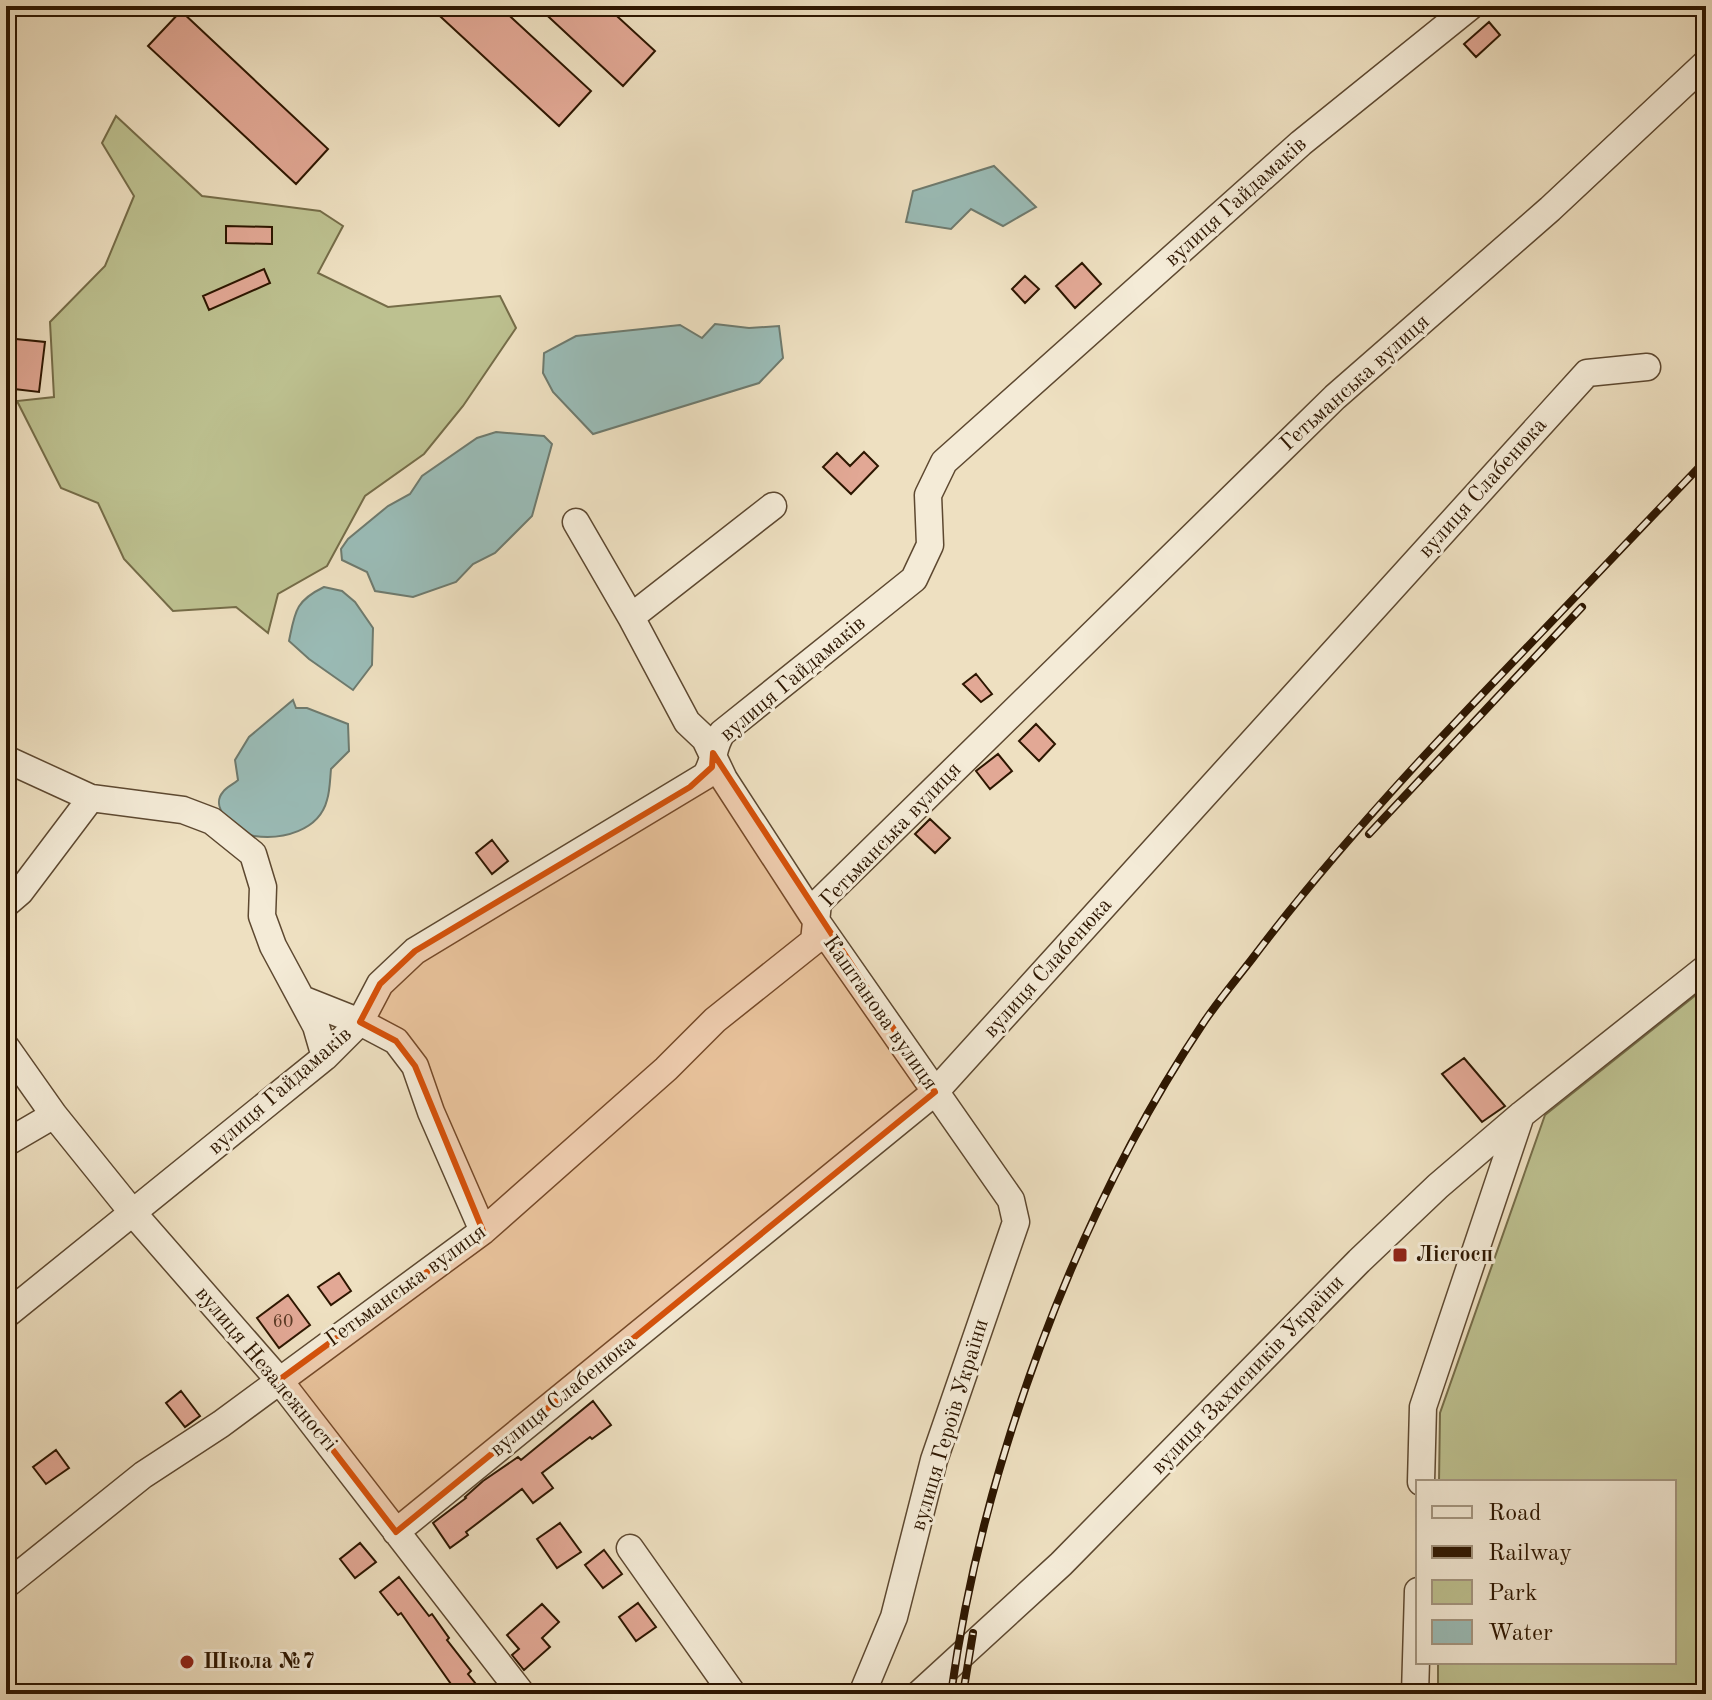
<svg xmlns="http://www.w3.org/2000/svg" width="1712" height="1700" font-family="'Old Standard TT',serif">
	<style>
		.green { fill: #bdc190; stroke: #756c48; stroke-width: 2 }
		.water { fill: #9abcb7; stroke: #6e7a6e; stroke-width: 2 }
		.building { fill: #e2a895; stroke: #2d1600; stroke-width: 2 }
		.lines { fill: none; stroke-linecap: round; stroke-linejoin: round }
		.minor-casing { stroke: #5d4830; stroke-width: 29 }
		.minor { stroke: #f4ebd7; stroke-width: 26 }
		.rail-casing { stroke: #2d1600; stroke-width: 8 }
		.rail { stroke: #f4ebd7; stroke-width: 5; stroke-dasharray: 15; stroke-linecap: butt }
		.marked { fill: #d5520b; fill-opacity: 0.2; stroke: #d5520b; stroke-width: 6; stroke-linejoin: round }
		.poi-dot { fill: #8f2418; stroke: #f4ebd7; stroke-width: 3 }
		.labels { text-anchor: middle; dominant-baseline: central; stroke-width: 6; stroke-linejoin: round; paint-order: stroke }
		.number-label { font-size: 18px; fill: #5a3a25 }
		.street-label { font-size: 22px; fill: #2d1600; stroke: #f4ebd7 }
		.poi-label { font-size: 22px; font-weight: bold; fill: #2d1600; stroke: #f4ebd7; text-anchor: start }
	</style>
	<rect width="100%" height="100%" fill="#eee0c1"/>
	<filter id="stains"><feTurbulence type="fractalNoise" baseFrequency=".0025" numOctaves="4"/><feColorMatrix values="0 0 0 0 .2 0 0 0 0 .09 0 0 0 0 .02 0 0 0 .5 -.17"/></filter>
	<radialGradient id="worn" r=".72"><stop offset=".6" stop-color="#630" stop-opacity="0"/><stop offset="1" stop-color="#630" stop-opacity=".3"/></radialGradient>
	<path class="green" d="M116,116L202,196L320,211L343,226L318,273L388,307L500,296L516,328L463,406L424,454L365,496L327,566L278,594L268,633L236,607L173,611L124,559L98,503L61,488L17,401L54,397L50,322L105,266L134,196L102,143Z
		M1706,987V1694H1438V1662H1674V1482H1439L1440,1413L1545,1115Z"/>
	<path class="water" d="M994,166L1036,207L1003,226L971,209L951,229L906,222L913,191Z
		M715,324L749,328L779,326L783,358L759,383L593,434L553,392L543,373L544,353L576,336L680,325L702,338Z
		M496,432L544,436L552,444L532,516L495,553L473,564L456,582L413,597L375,591L367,572L342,560L341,549L348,539L388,506L410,494L422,476L477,438Z
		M324,587L342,591L355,602L373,628L372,665L353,690L309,659L289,641C295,612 295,601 324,587Z
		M293,700L296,708H307L348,724L349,751L331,769C330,779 330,791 327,800C319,831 282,840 254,836C239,834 208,809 223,792C226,787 234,784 238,780L235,760L249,737Z"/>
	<path class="building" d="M429,6H499L591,91L559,126Z
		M537,6H606L655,51L623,86Z
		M181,11L328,149L296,184L148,46Z
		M1489,22L1500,35L1476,57L1464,44Z
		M226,226L272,227V244L226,243Z
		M1082,263L1101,284L1075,308L1056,286Z
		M264,269L270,283L209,310L203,296Z
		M1025,276L1039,289L1025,303L1012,289Z
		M6,338L45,342L39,392L6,388Z
		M864,452L878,466L851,494L823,467L837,453L850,466Z
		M976,674L992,694L981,702L963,684Z
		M1036,724L1055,744L1039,761L1019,741Z
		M998,754L1012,771L990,789L976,771Z
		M930,819L950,838L935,853L915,834Z
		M492,840L508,861L492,874L476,853Z
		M1464,1058L1505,1106L1482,1122L1442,1074Z
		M339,1273L351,1291L331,1305L318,1287Z
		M288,1295L310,1325L279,1348L257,1318Z
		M181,1391L200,1416L185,1427L166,1403Z
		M593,1401L611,1425L592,1439L590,1437L542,1473L553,1488L533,1503L522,1489L466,1532L468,1535L450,1548L433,1523L466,1498L465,1497L483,1481L518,1457L521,1460Z
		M56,1450L69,1468L46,1484L33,1467Z
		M560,1523L581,1552L557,1568L537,1539Z
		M360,1543L376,1562L355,1578L340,1559Z
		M604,1550L622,1574L603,1588L585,1565Z
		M399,1577L429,1616L432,1614L449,1638L447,1640L471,1671L468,1674L484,1694H458L401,1613L398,1615L380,1592Z
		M638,1603L656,1627L636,1641L619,1617Z
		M542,1604L559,1622L542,1638L550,1647L524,1670L512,1655L519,1649L507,1635Z"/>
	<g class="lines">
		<g class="minor-casing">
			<path id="minor" d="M576,522L631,617L687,722L705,739L724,779L815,919L1011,1200L1016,1222L934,1460L894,1617L862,1694
				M631,617L773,506
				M6,759L91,798L183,810L212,821L253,854L263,887L262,916L273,946L316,1026L325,1057
				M6,904L20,892L91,798
				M302,999L360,1022L396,1041L415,1066L431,1112L483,1231
				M6,1047L54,1115L133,1213L279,1380L522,1694
				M6,1143L54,1115
				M6,1315L325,1057L360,1022L380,984L415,951L705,776C715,763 712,747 722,733L914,579L930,545L928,495L944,462L1301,143L1471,6
				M1421,1482L1423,1407L1521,1115
				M396,1532L935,1092L1587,373L1647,367
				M630,1548L733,1694
				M6,1585L143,1475L221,1424L483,1231L666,1069L715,1020L814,941L818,903L1335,397L1550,209L1706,63
				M919,1694L1061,1564L1359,1261L1438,1186L1521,1115L1706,968
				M1415,1694L1418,1591"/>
		</g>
		<use href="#minor" class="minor"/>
		<g class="rail-casing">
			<path id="rail" d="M1369,834L1582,607
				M951,1694C982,1468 1075,1215 1202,1025C1217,1002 1235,981 1252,959C1319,870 1393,788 1470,707C1549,625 1627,542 1706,460
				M963,1694L973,1633"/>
		</g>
		<use href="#rail" class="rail"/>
	</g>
	<path class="marked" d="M713,753L935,1092L396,1532L279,1380L483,1231L415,1066L396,1041L360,1022L380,984L415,951L690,787L712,767Z"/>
	<g class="poi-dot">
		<rect x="1392" y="1247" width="16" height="16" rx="4"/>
		<circle cx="187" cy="1662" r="8"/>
	</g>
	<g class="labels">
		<g class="number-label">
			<text x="283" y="1322">60</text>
		</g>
		<g class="street-label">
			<text transform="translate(1236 202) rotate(-42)">вулиця Гайдамаків</text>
			<text transform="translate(1355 383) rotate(-42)">Гетьманська вулиця</text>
			<text transform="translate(1483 488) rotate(-48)">вулиця Слабенюка</text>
			<text transform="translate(793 679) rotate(-40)">вулиця Гайдамаків</text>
			<text transform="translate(891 835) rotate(-46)">Гетьманська вулиця</text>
			<text transform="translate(1048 968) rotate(-48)">вулиця Слабенюка</text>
			<text transform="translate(880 1013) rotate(55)">Каштанова вулиця</text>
			<text transform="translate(280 1091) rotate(-41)">вулиця Гайдамаків</text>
			<text transform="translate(406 1286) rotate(-36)">Гетьманська вулиця</text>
			<text transform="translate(266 1369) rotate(50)">вулиця Незалежності</text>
			<text transform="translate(1248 1375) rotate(-46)">вулиця Захисників України</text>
			<text transform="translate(563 1396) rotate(-39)">вулиця Слабенюка</text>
			<text transform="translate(950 1425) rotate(-73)">вулиця Героїв України</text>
		</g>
		<g class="poi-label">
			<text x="1416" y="1255">Лісгосп</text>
			<text x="203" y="1662">Школа №7</text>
		</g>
	</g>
	<rect width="1712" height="1700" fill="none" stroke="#eee0c1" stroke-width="32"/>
	<rect x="8" y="8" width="1696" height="1684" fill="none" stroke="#2d1600" stroke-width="4"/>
	<rect x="16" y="16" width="1680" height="1668" fill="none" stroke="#2d1600" stroke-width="2"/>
	<rect x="1416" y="1480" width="260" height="184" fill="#f4ebd7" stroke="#a49681" stroke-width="2"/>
	<rect x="1432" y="1506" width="40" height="12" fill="#f4ebd7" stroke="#a49681" stroke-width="2"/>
	<text x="1488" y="1520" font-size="24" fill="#2d1600">Road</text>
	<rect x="1432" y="1546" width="40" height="12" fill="#2d1600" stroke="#a49681" stroke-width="2"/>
	<text x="1488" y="1560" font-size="24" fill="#2d1600">Railway</text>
	<rect x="1432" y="1580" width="40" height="24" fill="#bdc190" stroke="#a49681" stroke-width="2"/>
	<text x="1488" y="1600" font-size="24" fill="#2d1600">Park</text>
	<rect x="1432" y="1620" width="40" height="24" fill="#9abcb7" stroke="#a49681" stroke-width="2"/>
	<text x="1488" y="1640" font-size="24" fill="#2d1600">Water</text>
	<rect width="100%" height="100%" filter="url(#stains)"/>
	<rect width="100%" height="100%" fill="url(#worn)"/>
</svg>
